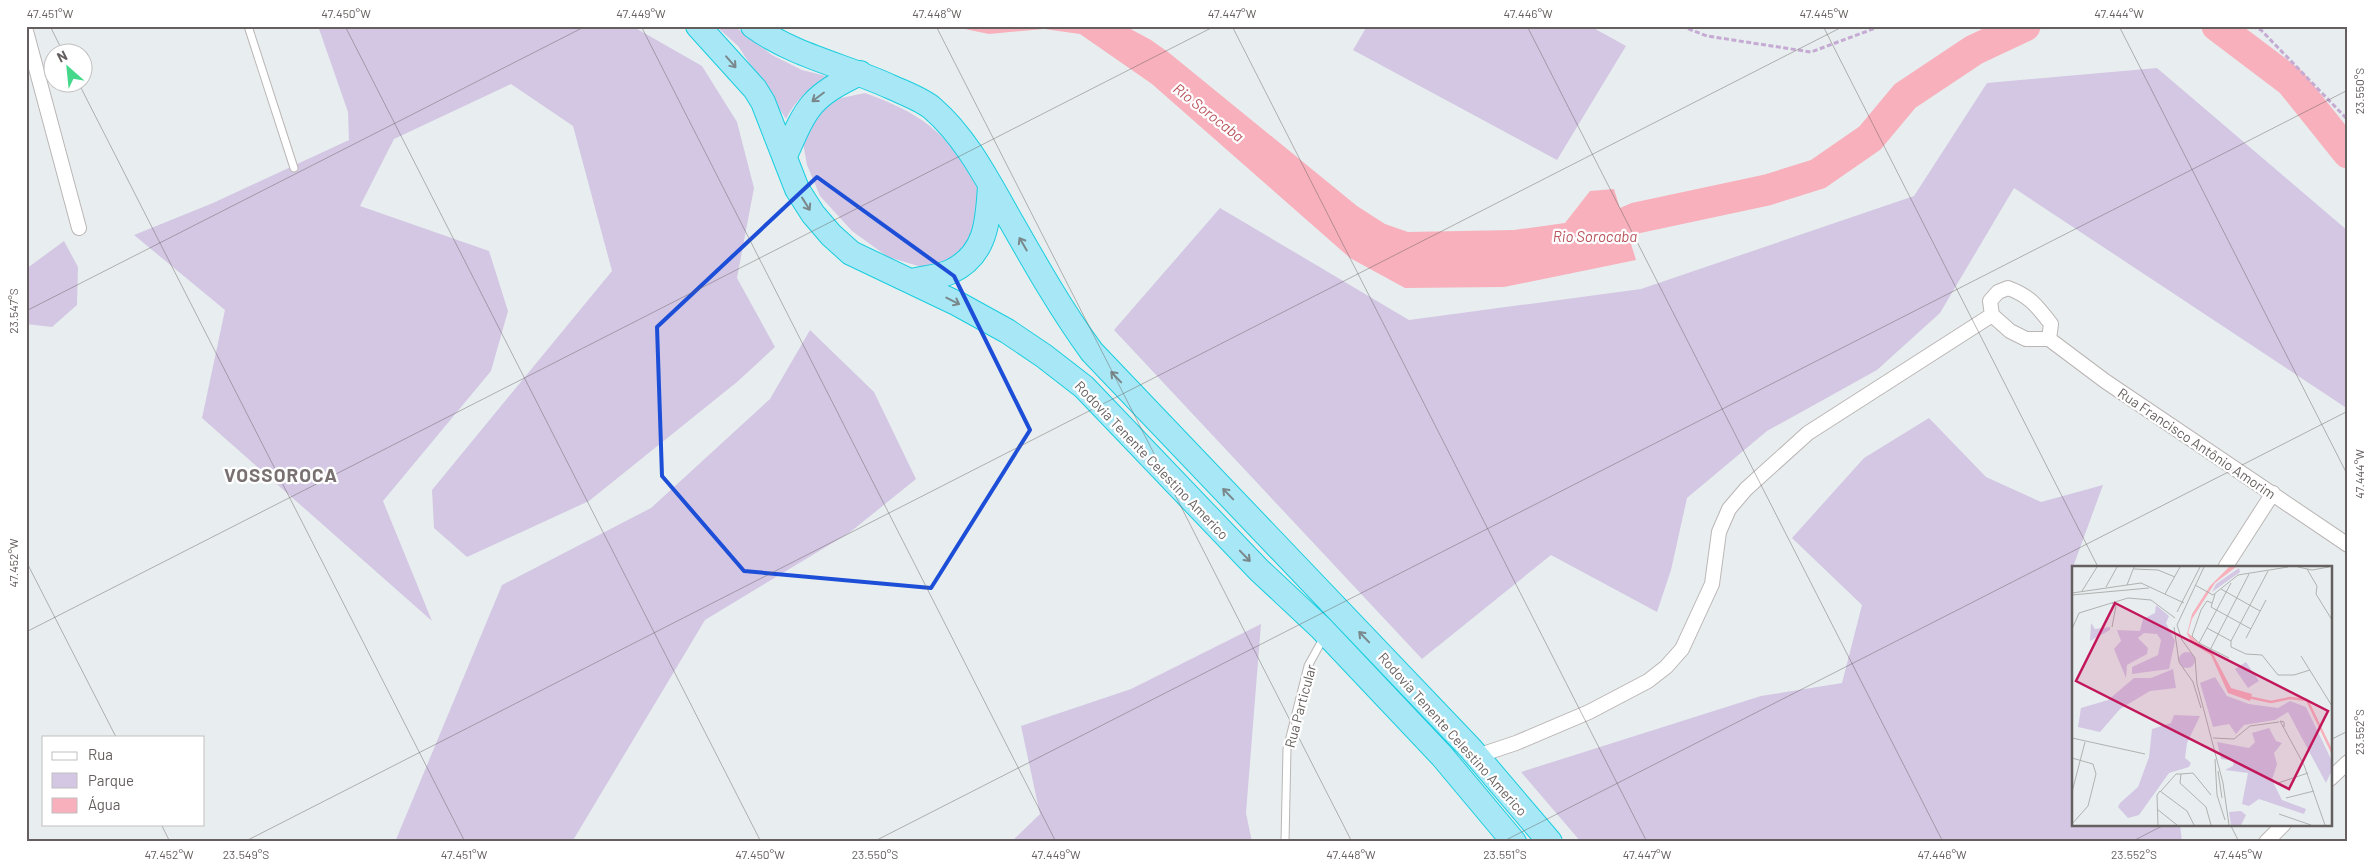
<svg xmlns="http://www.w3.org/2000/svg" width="2374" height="868" font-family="Barlow,sans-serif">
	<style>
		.green { fill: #d3c7e4 }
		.water { fill: #f7b0bc }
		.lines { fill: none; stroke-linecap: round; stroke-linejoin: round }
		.river { stroke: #f7b0bc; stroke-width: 31 }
		.service-casing { stroke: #bbb5b5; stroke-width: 9 }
		.minor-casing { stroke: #bbb5b5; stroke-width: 16 }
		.trunk-casing { stroke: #18cedf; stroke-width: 26 }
		.path { stroke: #c5aad3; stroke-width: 3; stroke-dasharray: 5 2.5; stroke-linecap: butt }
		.service { stroke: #fff; stroke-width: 7 }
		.minor { stroke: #fff; stroke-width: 14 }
		.trunk { stroke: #a8e7f5; stroke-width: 24 }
		.oneway { stroke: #7a888c }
		.marked { fill: none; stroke: #1d4ed8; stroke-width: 4; stroke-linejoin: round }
		.ticks { fill: none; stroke: #665f5f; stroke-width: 1; stroke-opacity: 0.45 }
		.labels { text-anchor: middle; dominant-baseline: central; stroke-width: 4.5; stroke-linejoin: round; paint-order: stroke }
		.street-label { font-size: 14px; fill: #665f5f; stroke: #fff }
		.water-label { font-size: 15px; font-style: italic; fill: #b9545d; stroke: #fff }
		.district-label { font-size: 19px; font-weight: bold; letter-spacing: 1px; fill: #787071; stroke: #fff }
		.inset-river { fill: none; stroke: #f7b0bc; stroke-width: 2.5 }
		.inset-road { fill: none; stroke: #b0b1b1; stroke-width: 1 }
		.view { fill: #c2185b; fill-opacity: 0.15; stroke: #c2185b; stroke-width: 2.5 }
		.inset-edge { fill: none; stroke: #665f5f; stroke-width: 2.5 }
		.neatline { fill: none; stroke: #665f5f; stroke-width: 2 }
		.ticks-label { font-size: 12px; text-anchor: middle; fill: #665f5f }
	</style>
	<rect width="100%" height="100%" fill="#e8eeef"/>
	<path class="green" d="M318,26H632L702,66L737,122L754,188L737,278L775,347L737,382L589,501L467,557L434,528L432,490L612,271L573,126L511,84L394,139L360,206L489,251L508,311L491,371L383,501L432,621L202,418L225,310L134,235L213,203L349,140L348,112Z
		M716,26H734L772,55L802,70L834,78C812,87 797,97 786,119L738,46Z
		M1367,26H1590L1626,46L1557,160L1353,50Z
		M2157,68L2348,231V409L2014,188L1940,313L1877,370L1767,431L1687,498L1671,570L1657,612L1551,555L1422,659L1114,330L1220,208L1409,320L1641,289L1914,196L1987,83Z
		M865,93C917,112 945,129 972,179C976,186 983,198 983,207C982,217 967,243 963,253L928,269L888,257L852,231L820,196L807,165L803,143L819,111L841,98Z
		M64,241L78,267L77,305L52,327L26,324V269Z
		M810,330L874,392L916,479L849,533L705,620L572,842H395L502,585L651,508L770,399Z
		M1929,418L1986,477L2041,502L2103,485L2073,567V824H2180L2182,842H1581L1521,772L1761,696L1842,683L1862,605L1792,538L1864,458Z
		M1261,624L1246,813L1252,842H1011L1040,814L1021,726L1131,689Z"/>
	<path class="water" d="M950,26H1125L1151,40L1168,52L1357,206L1385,224L1408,232L1514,230L1565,223L1590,191L1614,189L1636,260L1504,287L1405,288L1350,258L1152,84L1080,34L1044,29L989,34Z"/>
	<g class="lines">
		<path class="river" d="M2217,26L2291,82L2348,153
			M1586,239L1636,218L1767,190L1818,174L1870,138L1905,96L1974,50L2025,26"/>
		<g class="service-casing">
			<path id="service" d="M248,26L294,168
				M1285,842L1287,749L1308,666L1324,637"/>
		</g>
		<g class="minor-casing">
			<path id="minor" d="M26,31L79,228
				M2049,339L2051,324C2037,306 2030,296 2008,288L1998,292L1990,301L1992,315L2010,331L2026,339H2049L2105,381L2348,545
				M2226,566L2273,493
				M1477,756L1516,743L1589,712L1648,681L1666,667L1682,649L1712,584L1719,532L1729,509L1746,489L1808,433L1992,315
				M2330,779L2348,762
				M2266,842L2284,824"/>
		</g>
		<g class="trunk-casing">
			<path id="trunk" d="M698,26L755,89L763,102L797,189L813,214L831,235L851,253L958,304L1007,331L1044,356L1084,387L1259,570L1321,628L1442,756L1514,842
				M753,26C794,56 846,66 891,87C904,93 921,99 932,108C967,138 989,183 1012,223C1037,267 1062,311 1092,352L1470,748L1550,842
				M785,156C807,106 810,97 860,73
				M912,281C924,278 939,277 950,272C987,255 988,220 990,185"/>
		</g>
		<path class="path" d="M1681,26L1707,36L1811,52L1881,26
			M2252,26L2261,30L2348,120"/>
		<use href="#service" class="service"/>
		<use href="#minor" class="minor"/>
		<use href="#trunk" class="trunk"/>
	</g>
	<defs><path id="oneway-shaft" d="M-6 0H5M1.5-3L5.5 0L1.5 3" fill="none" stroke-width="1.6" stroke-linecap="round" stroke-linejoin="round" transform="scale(1.25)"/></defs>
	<g class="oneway">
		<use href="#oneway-shaft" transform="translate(731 62) rotate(49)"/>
		<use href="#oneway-shaft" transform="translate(818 97) rotate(143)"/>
		<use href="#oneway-shaft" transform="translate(806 204) rotate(58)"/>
		<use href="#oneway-shaft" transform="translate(1023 244) rotate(-120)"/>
		<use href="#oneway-shaft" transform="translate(953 301) rotate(27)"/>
		<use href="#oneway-shaft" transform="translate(1116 377) rotate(-134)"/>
		<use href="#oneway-shaft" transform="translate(1228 494) rotate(-134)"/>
		<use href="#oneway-shaft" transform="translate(1245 556) rotate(46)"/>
		<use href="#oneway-shaft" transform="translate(1364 637) rotate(-134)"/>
	</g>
	<path class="marked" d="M817,177L954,276L1030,430L931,588L744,571L662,476L657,327Z"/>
	<path class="ticks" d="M50,26L63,52M345,26L761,842M641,26L1056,842M936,26L1352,842M1232,26L1647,842M1527,26L1943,842M1823,26L2098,567M2119,26L2348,476M78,82L465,842M26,311L586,26M26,561L116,737M26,632L1215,26M2330,740L2348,731M161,824L170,842M2230,824L2239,842M244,842L1844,26M873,842L2348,90M1502,842L2348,411M2131,842L2166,824"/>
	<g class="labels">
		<g class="street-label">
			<text transform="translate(2197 443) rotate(34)">Rua Francisco Antônio Amorim</text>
			<text transform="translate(1152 460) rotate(46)">Rodovia Tenente Celestino Americo</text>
			<text transform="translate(1300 706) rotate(-75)">Rua Particular</text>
			<text transform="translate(1453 734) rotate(48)">Rodovia Tenente Celestino Americo</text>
		</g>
		<g class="water-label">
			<text transform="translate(1209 112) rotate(38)">Rio Sorocaba</text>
			<text x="1595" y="236">Rio Sorocaba</text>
		</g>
		<g class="district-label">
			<text x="281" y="474">VOSSOROCA</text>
		</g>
	</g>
	<g transform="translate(2072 566)">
		<rect width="260" height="260" fill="#e8eeef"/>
		<path d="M167,2L168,6L140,26L144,18ZM84,39L97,50L94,57L103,75L97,103L60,108V101L86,89L89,74L85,68L72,67L66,72L76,82L75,88L55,99L54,112L42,83L49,75L45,64L68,65L71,53L83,47ZM19,57L23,63L38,61V64L18,75ZM107 94a8 8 0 1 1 16 0a8 8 0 1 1-16 0ZM174,96L187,115L176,122L163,103ZM101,103L104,122L78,125L48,143L28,166L6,161L9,142L36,134L62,112H79ZM143,111L155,130L177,138L206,142L218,135L234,141L259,193L260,204L254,217L216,146L203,154L172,159L164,168L157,158L141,161L128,117ZM102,149L128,150L115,177L113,192L119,197L117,201L97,207L67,249L56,252L46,241L48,237L66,221L77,191L80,163L99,157ZM197,162L204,175L210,177L202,187L205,198L200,214L210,234L234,243L232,248L187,233L177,240L170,238L176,207L153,204L161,200L162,195L149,193L145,176L177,182L183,176L180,167ZM169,245L174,249L169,259H159L157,246Z" fill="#d3c7e4"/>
		<path d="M157,1H164L143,17L120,53L116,67L141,88L159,122L180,128L178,135L156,127L139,89L121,78L115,68L120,48L138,20Z" fill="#f7b0bc"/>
		<path class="inset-river" d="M176,131L199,136L218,132L235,134L260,186"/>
		<path class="inset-road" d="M132,1L105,59L110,74L123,92L125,118L151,217L157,259M226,1L240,4L257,1M62,3L86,4L103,11M235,3L245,20L244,28L260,54M55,19L62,1M123,19L141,29L166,9L216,1M34,21L45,1M149,23L188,45M10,25L25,1M0,27L69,17L112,37M93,28L108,1M143,28L139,41L179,63M0,29L77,22M40,37L44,40L40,61M140,37L135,35L129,44L120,70L127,77L157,92M105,46L128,1M102,61L107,96L121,116L129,142M135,62L159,75M0,63L7,47L56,32L79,34L103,52M174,72L194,34M159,75V81L174,88L190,89L206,109H222L238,104M159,75L196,5M127,77L159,17M138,84L177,8M229,90L260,140M212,161V156L208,155L232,199L253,259M0,172L73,188M141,172L162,173L178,160L207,156M0,192L21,198L24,208L16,240L0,258M143,193L145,229L153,254M146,205L150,232M206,217L236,207M89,225L104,208H109M0,226L13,176M214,232L242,225M85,243L105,259M207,248L239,259M86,259L85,229L88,225L115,245L122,259M139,259L134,241L108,217L109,208L121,207L139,229"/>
		<path class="view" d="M43,37L256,145L217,223L4,115Z"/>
		<rect width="260" height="260" class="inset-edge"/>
	</g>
	<rect width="2374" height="868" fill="none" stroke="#ffffff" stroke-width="55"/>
	<rect x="42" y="736" width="162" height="90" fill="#ffffff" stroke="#c2bfbf"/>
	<rect x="52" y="752" width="25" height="8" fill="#ffffff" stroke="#c2bfbf"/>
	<text x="88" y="760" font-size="15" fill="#665f5f">Rua</text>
	<rect x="52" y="773" width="25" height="15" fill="#d3c7e4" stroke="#c2bfbf"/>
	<text x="88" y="786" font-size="15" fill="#665f5f">Parque</text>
	<rect x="52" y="798" width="25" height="15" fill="#f7b0bc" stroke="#c2bfbf"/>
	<text x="88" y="810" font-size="15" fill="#665f5f">Água</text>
	<g transform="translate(68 68) rotate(333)"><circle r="24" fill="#ffffff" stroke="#c2bfbf"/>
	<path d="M0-4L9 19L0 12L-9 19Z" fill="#45d88b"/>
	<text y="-8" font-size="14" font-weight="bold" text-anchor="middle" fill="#665f5f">N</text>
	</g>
	<rect x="28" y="28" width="2318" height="812" class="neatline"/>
	<g class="ticks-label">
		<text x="50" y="18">47.451°W</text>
		<text x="346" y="18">47.450°W</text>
		<text x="641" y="18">47.449°W</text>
		<text x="937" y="18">47.448°W</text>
		<text x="1232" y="18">47.447°W</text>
		<text x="1528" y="18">47.446°W</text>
		<text x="1824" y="18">47.445°W</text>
		<text x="2119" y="18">47.444°W</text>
		<text transform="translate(2360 91) rotate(-90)" y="4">23.550°S</text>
		<text transform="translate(14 311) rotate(-90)" y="4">23.547°S</text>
		<text transform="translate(2360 474) rotate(-90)" y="4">47.444°W</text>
		<text transform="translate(14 563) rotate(-90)" y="4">47.452°W</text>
		<text transform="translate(2360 732) rotate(-90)" y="4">23.552°S</text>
		<text x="169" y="859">47.452°W</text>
		<text x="246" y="859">23.549°S</text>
		<text x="464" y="859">47.451°W</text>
		<text x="760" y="859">47.450°W</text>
		<text x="875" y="859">23.550°S</text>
		<text x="1056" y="859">47.449°W</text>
		<text x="1351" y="859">47.448°W</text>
		<text x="1505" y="859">23.551°S</text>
		<text x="1647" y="859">47.447°W</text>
		<text x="1942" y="859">47.446°W</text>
		<text x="2134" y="859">23.552°S</text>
		<text x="2238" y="859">47.445°W</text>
	</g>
</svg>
